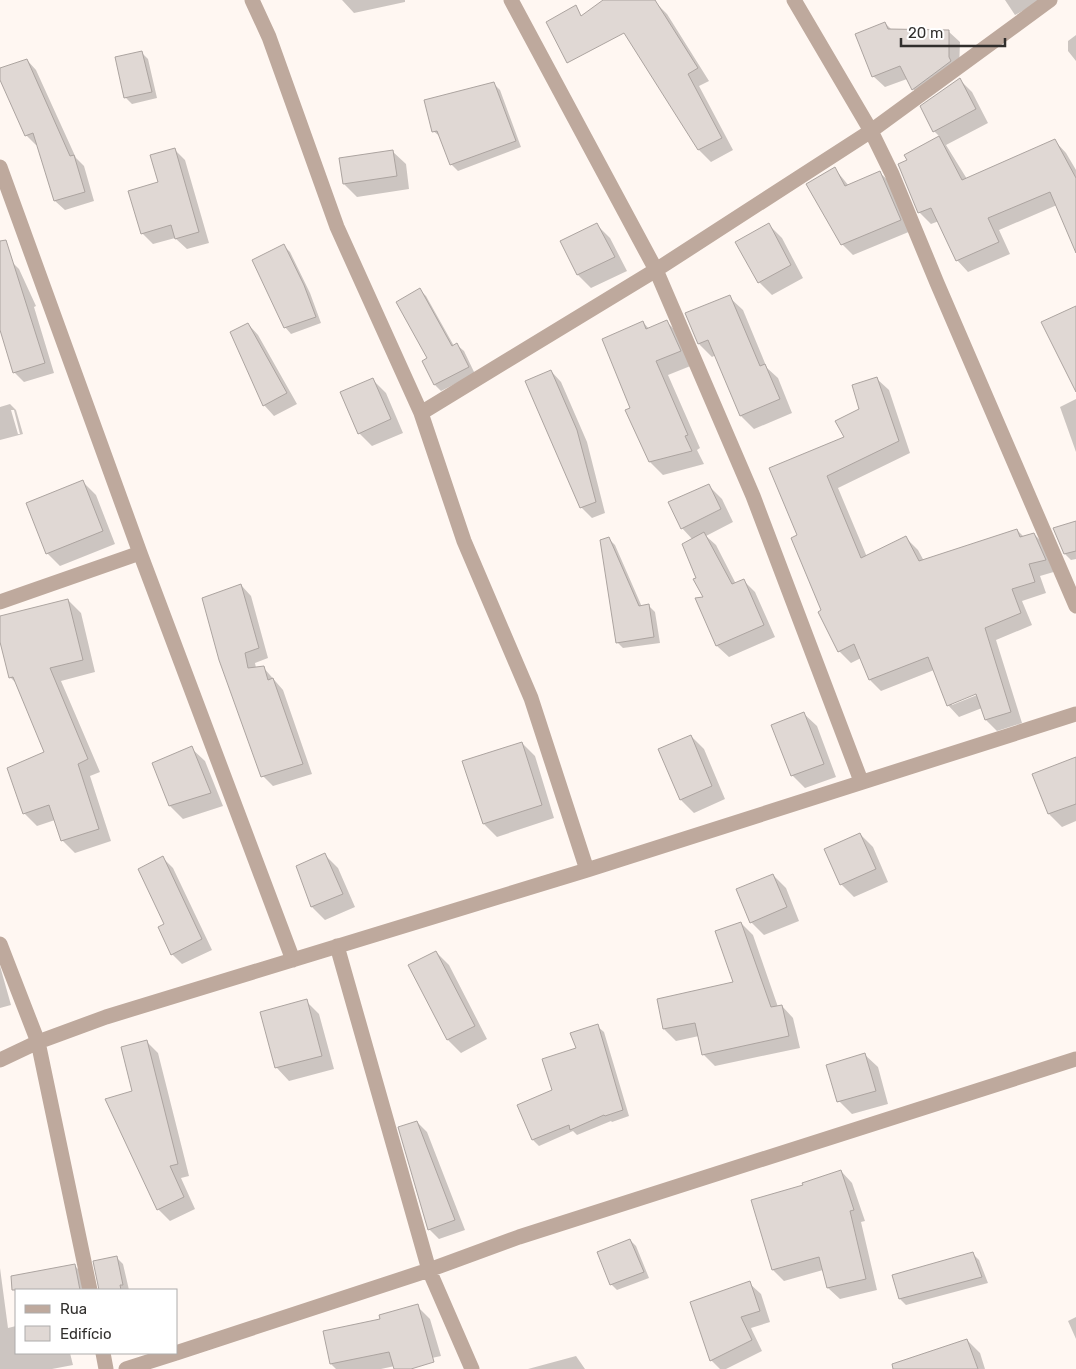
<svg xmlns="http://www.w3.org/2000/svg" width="1076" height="1369" font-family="Rubik,sans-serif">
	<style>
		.shadow { fill: #0003; fill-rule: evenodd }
		.building { fill: #e0d8d4; stroke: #aca4a0 }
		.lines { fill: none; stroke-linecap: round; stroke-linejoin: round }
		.minor { stroke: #bea99d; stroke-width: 15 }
	</style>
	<rect width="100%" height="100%" fill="#fff7f2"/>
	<path class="shadow" d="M342,0H405V2L354,13Z
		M1005,0H1040L1041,1L1015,15Z
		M655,2L667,14L709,81L699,86L733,150L711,162L699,150Z
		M885,23L892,30L948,31L960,42L959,69L924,100L913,89L907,79L885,87L873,76Z
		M1076,35V61L1068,51V41Z
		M141,52L148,59L157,98L132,104L126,98L116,58Z
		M27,60L36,70L76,158L84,166L94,201L65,210L55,201L38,144L36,145L26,135L0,77V70Z
		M959,79L972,92L988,123L946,145L967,179L1055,141L1066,153L1076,170V250L1057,205L999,230L1010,254L968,272L957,260L939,221L931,224L919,212L906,155L940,137L934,131Z
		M494,84L500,90L521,147L458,171L451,164L441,137L433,131Z
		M174,149L185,160L209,243L187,249L175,238L153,244L142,233L159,183Z
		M392,151L406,164L409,189L357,197L344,184Z
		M835,169L849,186L880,173L891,183L911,231L853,255L842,244Z
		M597,225L610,238L627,271L591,288L578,275L562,242Z
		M769,225L782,238L803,278L772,295L759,282Z
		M284,246L290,252L310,293L321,323L291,334L285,327Z
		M9,259L19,269L36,306L34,307L54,373L24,382L14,372L0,326V263Z
		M420,290L426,296L454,346L457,345L464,351L475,374L441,391L435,385L429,359Z
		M729,297L743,310L767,368L778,378L792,413L754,429L741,416L716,355L712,357L699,344L686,314Z
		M643,322L649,329L667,322L680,335L693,365L668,375L700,448L697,450L704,464L663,475L650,462L632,409Z
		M248,324L258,335L297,404L274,416L264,405Z
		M551,371L561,382L587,442L605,513L592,518L581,507Z
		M877,379L889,390L910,453L838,488L867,557L906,538L918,550L924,561L1017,530L1024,537L1034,534L1046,546L1057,571L1040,576L1046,593L1022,601L1032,625L996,640L1022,723L997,731L986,720L982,708L959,717L948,705L934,670L881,691L870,680L861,658L851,663L839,651L820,612L823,611L799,536L771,469L845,438ZM981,691L982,693L952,705V702Z
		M373,380L386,393L403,433L372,446L359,433Z
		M1076,399V452L1060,407Z
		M10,404L16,410L23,434L0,440V407ZM11,410H14L20,434H18Z
		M83,482L96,495L115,544L60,566L47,553Z
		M709,486L722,499L733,522L706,536L716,545L736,584L744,581L755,592L775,637L729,657L717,646L696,599L705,598L698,579L693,540L682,528L670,503Z
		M1076,523V559L1071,560L1065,554L1054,529Z
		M609,539L615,545L642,607L649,606L655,612L660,643L623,648L617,642Z
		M241,585L251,596L268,658L255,663L256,668L263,667L283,690L312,774L273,786L263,776L220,660Z
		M68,600L81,613L95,672L61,681L100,772L90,776L111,841L75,853L62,840L55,820L37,826L24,813L46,753L17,684L10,677L0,637V617Z
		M803,713L817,726L836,777L805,788L792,775Z
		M691,736L704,749L725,799L694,813L681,800Z
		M522,743L535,756L554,818L497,837L484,824Z
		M191,748L205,761L223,806L183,819L170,806Z
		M1076,758V821L1062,827L1049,814L1034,775Z
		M860,834L873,847L888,882L854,897L841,884Z
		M325,855L338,868L355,907L325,920L312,907L297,867Z
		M163,858L173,868L212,950L182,964L172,954L166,924Z
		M773,875L786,888L799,921L764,935L751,922Z
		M741,923L753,935L778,1007L782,1006L793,1018L800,1048L715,1066L703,1054L699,1036L676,1041L664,1029L735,983Z
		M436,952L449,965L487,1039L461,1053L448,1040L409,966Z
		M0,966L11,1005L0,1008Z
		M306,1001L319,1014L334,1069L289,1081L276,1067Z
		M597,1026L604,1032L629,1116L612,1122L611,1121L577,1135L573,1131L539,1146L533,1140L578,1049Z
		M146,1041L158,1053L189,1176L181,1178L195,1209L170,1221L158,1209L134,1092Z
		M864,1054L878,1067L888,1104L852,1114L839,1101Z
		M417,1122L427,1132L465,1230L439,1239L429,1229Z
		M841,1171L852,1183L865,1221L861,1222L877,1290L840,1299L828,1288L823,1270L784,1281L773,1270L804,1186Z
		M630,1240L636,1246L649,1278L617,1290L611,1284Z
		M973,1254L979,1260L988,1283L906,1305L900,1299Z
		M117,1258L123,1264L129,1290H100Z
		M75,1266L81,1272L85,1290H56L55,1269Z
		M0,1268L8,1328L16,1326V1353H70L73,1365L52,1369H0Z
		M749,1283L761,1294L770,1322L751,1328L762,1351L726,1369H720L711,1360Z
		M417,1306L430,1319L441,1356L381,1369H336L331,1364Z
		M1076,1317V1339L1068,1321Z
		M967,1340L980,1353L985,1369H935Z
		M576,1356L585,1369H528Z"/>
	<path class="building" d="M603,0H655L698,68L688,74L722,138L698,150L624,33L567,63L546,22L576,5L581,16Z
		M885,22L888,29L949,30V57L951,61L912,90L900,66L872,77L855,34Z
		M142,51L152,92L124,98L115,57Z
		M27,59L70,156L74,155L85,192L54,201L33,133L25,136L0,80V68Z
		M960,78L976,109L933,132L920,106Z
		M494,82L516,141L450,165L437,131L432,132L424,100Z
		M939,136L962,180L1055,139L1076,178V253L1050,192L988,218L999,242L956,261L931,208L918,213L898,164L907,160L904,155Z
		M175,148L199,232L175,239L171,225L141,234L128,191L158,182L150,155Z
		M393,150L397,176L343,184L339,158Z
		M835,167L845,186L880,171L901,220L841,245L806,184Z
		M597,223L615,257L577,275L560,241Z
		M769,223L791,265L758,283L735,242Z
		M6,240L45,363L13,373L0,330V241Z
		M284,244L304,285L316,317L284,328L252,260Z
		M420,288L452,346L457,343L469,367L434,385L422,361L427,358L396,302Z
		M730,295L760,366L765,364L780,399L740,416L708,340L698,344L685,313Z
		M1076,306V392L1041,322Z
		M667,320L681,351L656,361L688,435L685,436L692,451L649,462L625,410L630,408L602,339L643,321L646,329Z
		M248,323L287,393L263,406L230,332Z
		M551,370L577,430L596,502L580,508L525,381Z
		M877,377L899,441L827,476L861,558L906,536L919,561L1017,529L1020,537L1034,533L1046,560L1029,564L1035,582L1012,589L1021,613L985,628L1011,712L985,720L976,694L947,706L928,657L869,680L854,644L838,652L818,612L821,610L791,538L797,535L769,468L844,437L835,421L859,409L852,385Z
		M373,378L391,419L358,434L340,392Z
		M83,480L103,531L46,554L26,503Z
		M709,484L721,509L681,529L668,502Z
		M1076,521V551L1064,554L1053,528Z
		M704,532L732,584L744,579L764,625L716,646L695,598L703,597L693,579L696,578L682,544Z
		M609,537L639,606L649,604L654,637L616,643L600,540Z
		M241,584L259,648L245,653L248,668L264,666L268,680L273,678L303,764L261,777L219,660L202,598Z
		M68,599L83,660L50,668L88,759L78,764L99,829L61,841L49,805L23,814L7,768L44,752L13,677L9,678L0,642V616Z
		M804,712L824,764L791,776L771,725Z
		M691,735L712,786L680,800L658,749Z
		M522,742L542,805L483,824L462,761Z
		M192,746L211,793L169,806L152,763Z
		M1076,757V804L1048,814L1032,774Z
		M860,833L876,869L840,885L824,849Z
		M325,853L343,894L311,907L296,866Z
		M163,856L202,939L171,955L158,927L164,924L138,869Z
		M773,874L787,907L750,923L736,889Z
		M741,922L771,1007L782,1005L789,1036L702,1055L695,1023L663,1029L657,999L733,982L715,931Z
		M436,951L475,1026L447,1040L408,965Z
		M307,999L322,1056L275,1068L260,1012Z
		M598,1024L623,1110L605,1116L604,1115L570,1130L569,1125L532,1140L517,1105L552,1090L542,1059L576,1048L570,1033Z
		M147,1040L178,1164L170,1166L184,1197L157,1210L105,1099L132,1091L121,1047Z
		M865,1053L876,1091L837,1102L826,1065Z
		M417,1121L455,1220L428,1230L398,1127Z
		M841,1170L854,1210L850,1211L866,1279L827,1288L819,1257L772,1270L751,1200L803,1185L802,1183Z
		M630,1239L644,1272L610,1285L597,1252Z
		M973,1252L982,1277L899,1299L892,1275Z
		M117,1256L123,1285H120L121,1290H99L93,1261Z
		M75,1264L80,1290H12L11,1276Z
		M750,1281L760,1311L741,1317L752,1340L710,1361L690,1302Z
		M418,1304L434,1362L411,1369H394L389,1352L330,1364L323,1331L380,1319L379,1315Z
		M967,1339L978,1369H893L892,1364Z"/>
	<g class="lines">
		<path class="minor" d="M252,0L269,37L337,227L421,413L464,541L531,698L587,870
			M511,0L656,270L753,496L861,781
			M794,0L871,131L892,174L937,283L1076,606
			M0,167L140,553L293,960
			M421,413L656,270L871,131L1050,0
			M0,602L140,553
			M0,944L38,1042L90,1290
			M337,946L429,1270L472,1369
			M0,1060L38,1042L106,1017L587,870L1076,714
			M103,1353L106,1369
			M176,1353L429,1270L519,1237L1076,1059
			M126,1369L176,1353"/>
	</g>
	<rect x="15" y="1289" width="162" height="65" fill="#ffffff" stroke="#adacab"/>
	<rect x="25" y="1305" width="25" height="8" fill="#bea99d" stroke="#adacab"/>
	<text x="60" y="1314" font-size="15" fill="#312f2d">Rua</text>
	<rect x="25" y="1326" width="25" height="15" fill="#e0d8d4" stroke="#adacab"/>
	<text x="60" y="1339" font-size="15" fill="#312f2d">Edifício</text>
	<path d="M901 38v8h104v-8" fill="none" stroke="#312f2d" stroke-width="2.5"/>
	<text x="908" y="38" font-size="15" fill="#312f2d" stroke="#ffffff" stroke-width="4" paint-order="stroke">20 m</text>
</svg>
